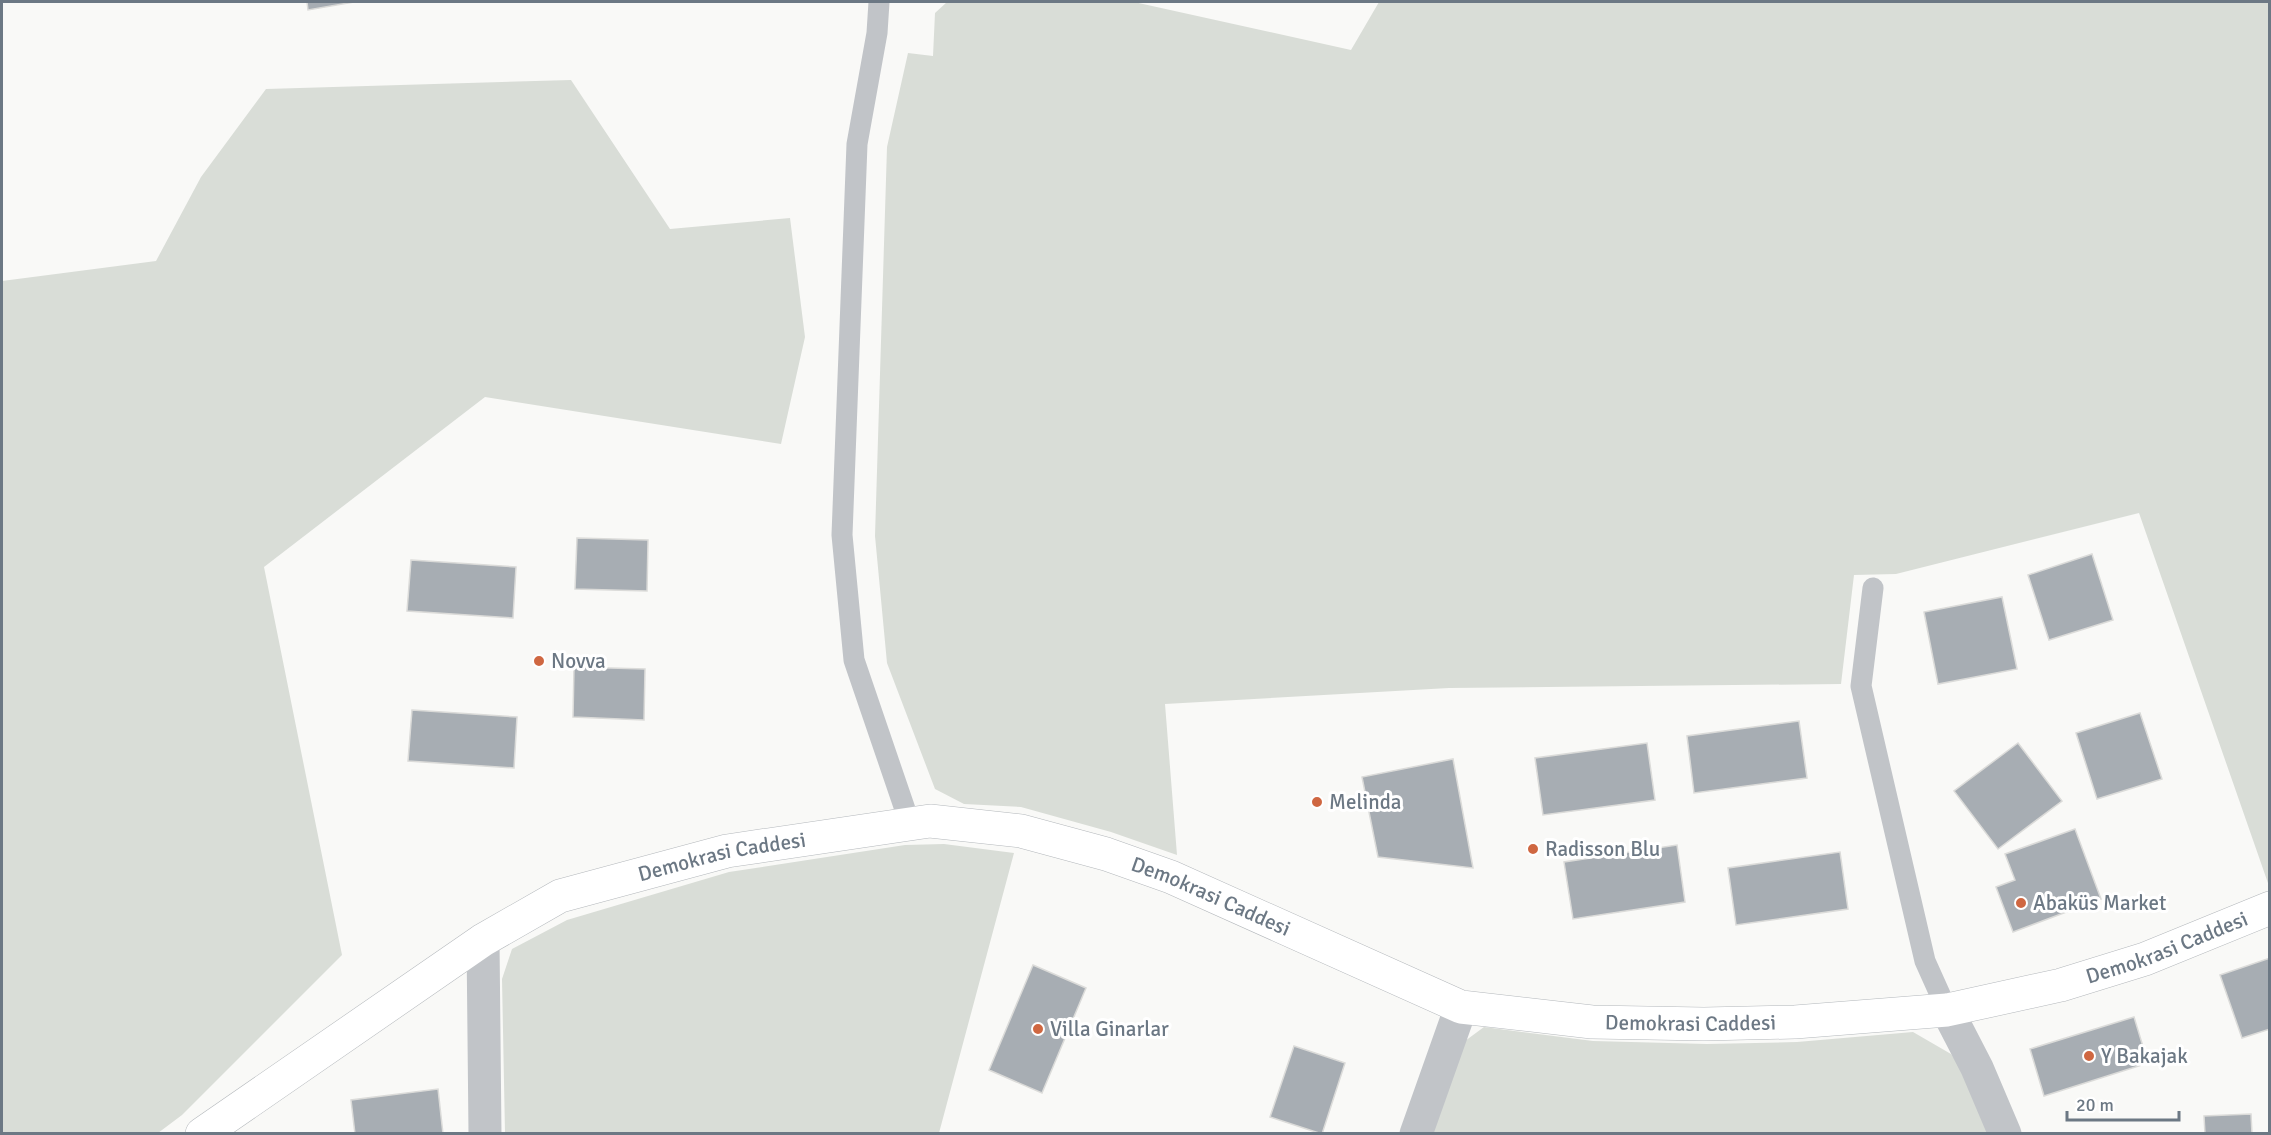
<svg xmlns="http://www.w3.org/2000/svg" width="2271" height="1135" font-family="Signika,sans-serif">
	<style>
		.green { fill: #d9ddd7 }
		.building { fill: #a7adb3; stroke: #dbdbd9; stroke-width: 1.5 }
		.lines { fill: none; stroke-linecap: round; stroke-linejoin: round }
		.secondary-casing { stroke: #b4b8bc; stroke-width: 34 }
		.lane { stroke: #c1c4c8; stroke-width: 21 }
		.street { stroke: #c1c4c8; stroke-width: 33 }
		.secondary { stroke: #fff; stroke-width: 33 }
		.poi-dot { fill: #cf6741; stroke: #fff; stroke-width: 2 }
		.labels { text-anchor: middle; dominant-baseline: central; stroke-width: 6; stroke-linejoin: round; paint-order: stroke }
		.poi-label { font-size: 21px; fill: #6c7884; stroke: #fff; text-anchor: start }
		.street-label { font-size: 21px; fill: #6c7884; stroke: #fff }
	</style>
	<rect width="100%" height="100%" fill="#f9f9f7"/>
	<path class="green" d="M947,2H1134L1351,50L1379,2H2269V886L2139,513L1896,574L1854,575L1841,684L1449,688L1165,704L1177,855L1111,832L1021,807L964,804L935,789L887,663L875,536L887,147L908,53L933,56L935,13Z
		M571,80L670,229L790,218L805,337L781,444L485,397L264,567L342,955L182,1115L158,1133H2V281L156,261L201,177L266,89Z
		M944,844L1014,853L939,1133H505L502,979L512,949L567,920L729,872L905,845Z
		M1484,1027L1593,1041L1707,1044L1797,1042L1913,1032L1951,1054L1964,1072L1990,1134H1432L1465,1041Z"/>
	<path class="building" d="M307,2H354L308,10Z
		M577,538L648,540L647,591L575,589Z
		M2092,554L2113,620L2049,640L2028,575Z
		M411,560L516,567L513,618L407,611Z
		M2002,597L2017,669L1938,684L1924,612Z
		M574,667L645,669L644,720L573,717Z
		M412,710L517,717L514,768L408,761Z
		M2140,713L2162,779L2097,799L2076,733Z
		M1799,721L1807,778L1694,793L1687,736Z
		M1647,743L1655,800L1543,815L1535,758Z
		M2018,743L2062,801L1998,849L1954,791Z
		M1453,759L1473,868L1378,857L1362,777Z
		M2075,829L2101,899L2013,932L1996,887L2015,880L2005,854Z
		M1677,845L1685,902L1573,919L1564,862Z
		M1840,852L1848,909L1736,925L1728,868Z
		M2270,958V1029L2242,1038L2220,975Z
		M1033,965L1086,988L1042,1093L989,1070Z
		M2134,1017L2148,1063L2044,1096L2030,1049Z
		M1294,1046L1345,1063L1322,1134L1270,1117Z
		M438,1089L443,1134H355L351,1100Z
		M2251,1114L2252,1134H2205L2204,1116Z"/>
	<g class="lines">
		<g class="secondary-casing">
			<g id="secondary">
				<path id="s1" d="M202,1134L483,940L560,896L727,851L930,821L1021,831L1106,854L1171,877L1461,1007L1592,1022L1704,1024L1795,1022L1947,1010L2061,985L2145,959L2270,908"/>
			</g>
		</g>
		<path class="lane" d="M879,2L877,33L857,144L842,535L854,660L910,824
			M1873,588L1861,686L1925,961L1947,1010"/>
		<path class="street" d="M483,940L485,1134
			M1947,1010L1977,1068L2005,1134
			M1416,1134L1461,1007"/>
		<use href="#secondary" class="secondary"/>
	</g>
	<g class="poi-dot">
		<circle cx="539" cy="661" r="6"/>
		<circle cx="1317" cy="802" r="6"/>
		<circle cx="1533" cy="849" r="6"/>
		<circle cx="2021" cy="903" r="6"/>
		<circle cx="1038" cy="1029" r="6"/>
		<circle cx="2089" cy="1056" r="6"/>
	</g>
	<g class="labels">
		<g class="poi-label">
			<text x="551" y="661">Novva</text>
			<text x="1329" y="802">Melinda</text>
			<text x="1545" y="849">Radisson Blu</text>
			<text x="2033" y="903">Abaküs Market</text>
			<text x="1050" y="1029">Villa Ginarlar</text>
			<text x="2101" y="1056">Y Bakajak</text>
		</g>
		<g class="street-label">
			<text stroke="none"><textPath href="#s1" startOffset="597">Demokrasi Caddesi</textPath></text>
			<text stroke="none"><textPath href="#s1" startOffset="1101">Demokrasi Caddesi</textPath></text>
			<text stroke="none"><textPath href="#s1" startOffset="2091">Demokrasi Caddesi</textPath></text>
			<text stroke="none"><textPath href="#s1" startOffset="1605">Demokrasi Caddesi</textPath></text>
		</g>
	</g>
	<rect width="2271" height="1135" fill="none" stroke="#6c7884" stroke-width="6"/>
	<path d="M2067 1111v9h112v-9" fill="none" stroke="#6c7884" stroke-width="3"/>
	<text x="2076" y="1111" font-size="18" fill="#6c7884" stroke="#ffffff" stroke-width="4.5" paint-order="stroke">20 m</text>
</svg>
